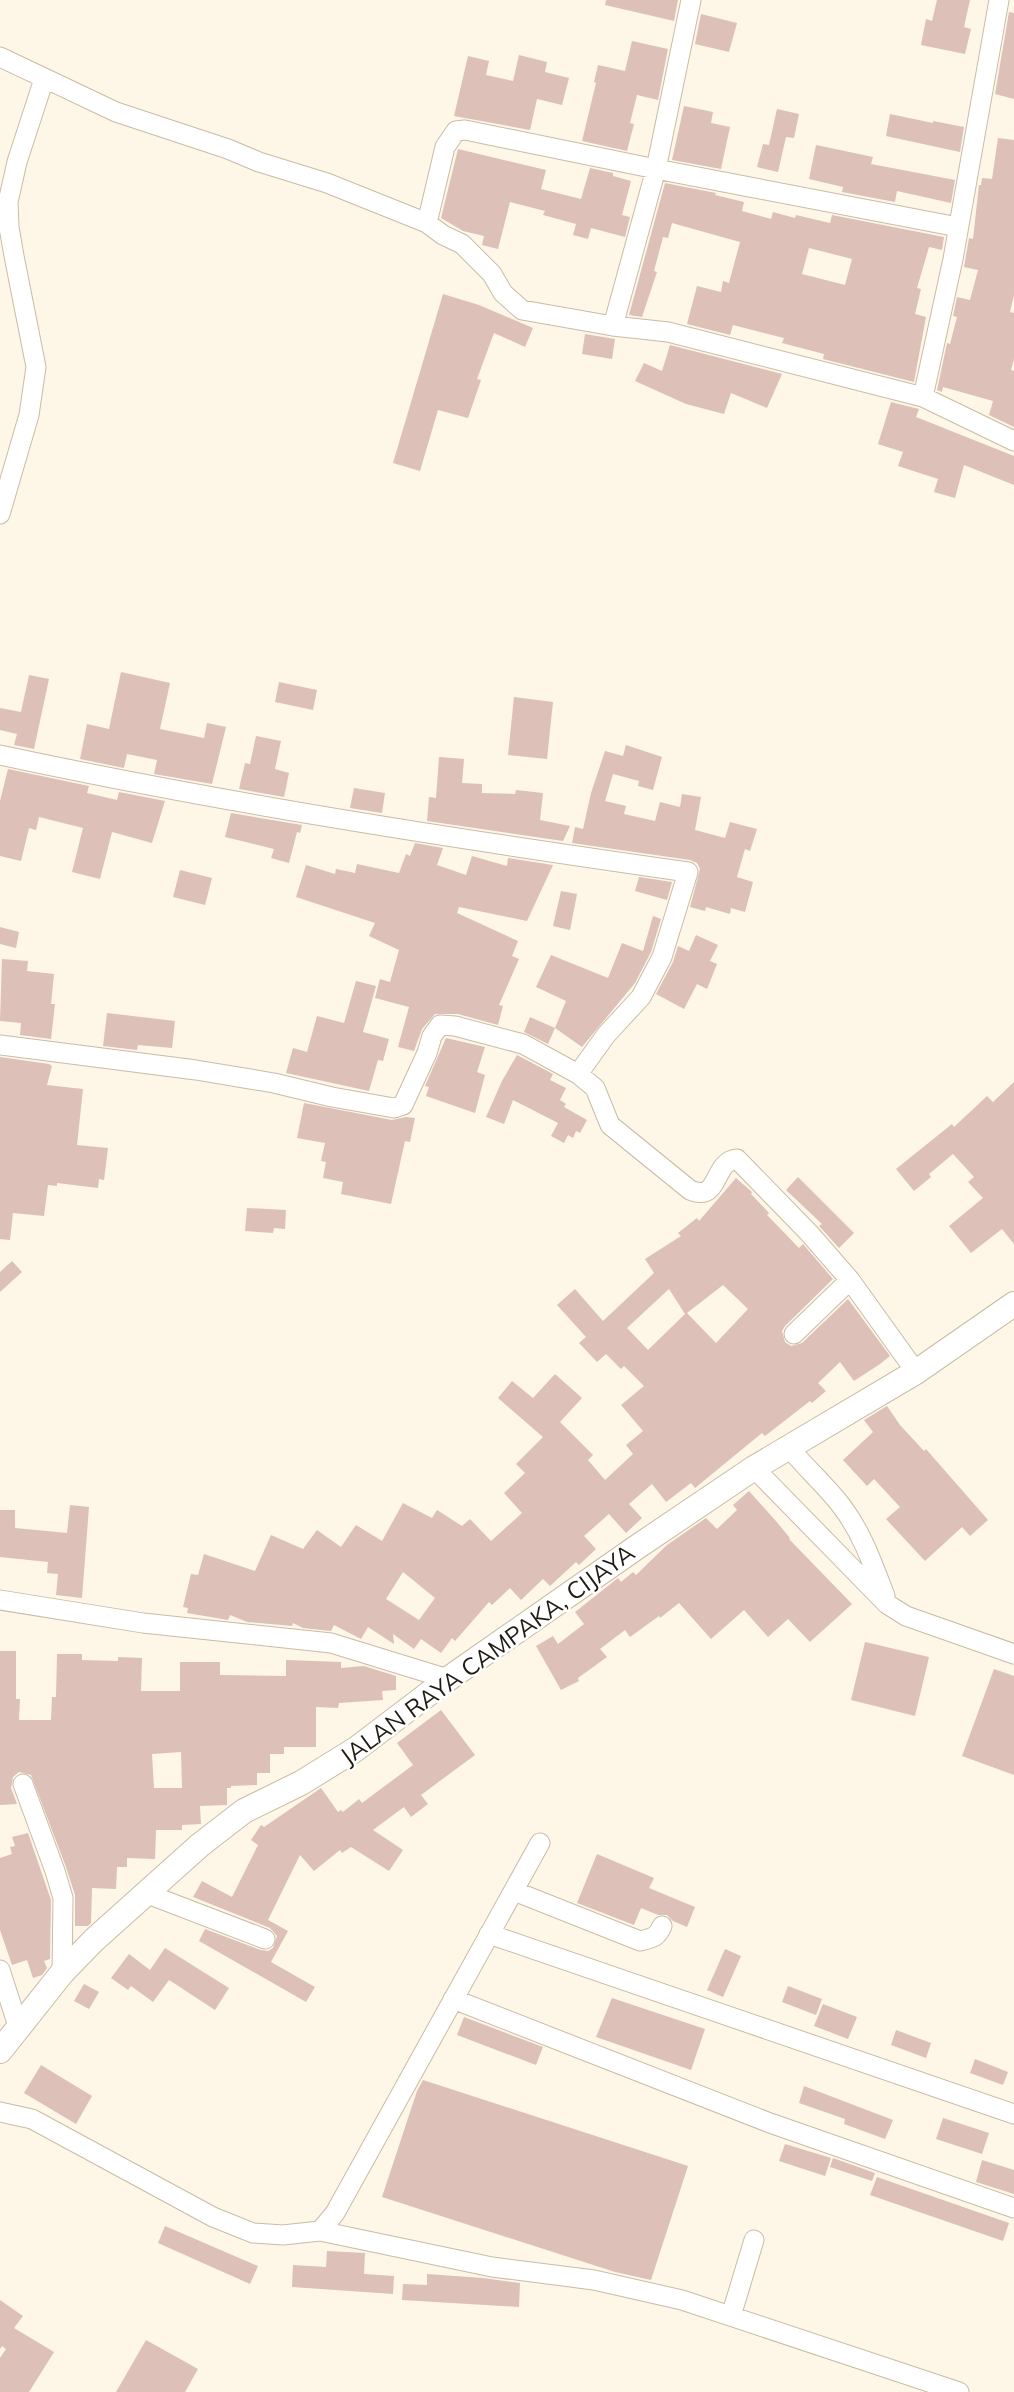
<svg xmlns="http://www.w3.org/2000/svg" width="1014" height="2392" font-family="Mulish,sans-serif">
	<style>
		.building { fill: #ddc0b8; fill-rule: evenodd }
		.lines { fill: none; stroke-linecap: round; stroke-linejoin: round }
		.minor-casing { stroke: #c9bca5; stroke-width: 21 }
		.major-casing { stroke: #c9bca5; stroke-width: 26 }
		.minor { stroke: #fff; stroke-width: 19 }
		.major { stroke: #fff; stroke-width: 24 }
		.labels { text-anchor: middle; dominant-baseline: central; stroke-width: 5; stroke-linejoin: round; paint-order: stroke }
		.street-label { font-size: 24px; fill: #211c13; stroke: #fff }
	</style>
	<rect width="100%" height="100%" fill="#fef6e7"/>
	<path class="building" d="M606,0H678L674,21L605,5Z
		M937,0H970L964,27L971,29L965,54L921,45L926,19L932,21Z
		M1009,12L1014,13V99L995,94Z
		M701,14L737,23L729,52L695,44Z
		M632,41L668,49L658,100L637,95L630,123L634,124L627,151L582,141L596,83L594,82L598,65L625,71Z
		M519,55L547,62L545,72L569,78L562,105L537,99L530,130L454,116L468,56L489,61L486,75L513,81Z
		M684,106L713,112L711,123L730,127L721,169L672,160Z
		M777,109L799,114L794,138L786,137L778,172L757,167L763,144L769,145Z
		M890,114L933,123V121L964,127L960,152L886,136Z
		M998,138L1014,140V295L1010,312L1014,313V359L1011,370L1014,371V427L989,415L993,401L943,387L942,392L937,390L947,343L950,344L957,317L953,316L957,297L970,300L978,270L964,267L969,238L973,239L979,185H981L982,178L992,179Z
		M816,145L873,157L871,164L955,180L951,203L897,191L895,202L842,192L843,187L809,179Z
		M458,149L546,170L541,189L581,199L590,168L613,173V176L631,181L622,215L630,217L625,237L591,228L588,239L573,235L576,224L543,215L545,211L510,202L498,249L482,245L484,236L463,231L441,218Z
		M665,183L716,193L715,195L744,202L742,211L771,219L773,212L795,218L796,215L830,223L832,215L944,237L942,250L929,247L917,288L921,289L915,314L926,317L914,382L823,359L824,354L782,343L784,338L733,325L730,335L687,324L697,286L721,292L723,281L729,283L740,242L672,223L668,238L663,237L654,271L657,272L642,317L629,315ZM809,248L852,259L845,285L802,274Z
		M443,294L479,305L533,328L525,347L494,333L477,379L481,380L468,418L438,410L420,471L393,463Z
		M585,334L615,339L612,359L582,354Z
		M670,345L782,374L767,408L731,393L724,414L686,404L635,381L644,363L662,371Z
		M891,402L919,409L916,417L1014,456V485L964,465L955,498L934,492L938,479L898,466L903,452L878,444Z
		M121,672L170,683L160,729L204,738L207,723L226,727L212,784L154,774L157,760L127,754L124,768L80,759L87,724L109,729Z
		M29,675L49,679L34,749L14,745L17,734L0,730V708L21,712Z
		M279,682L317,690L313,710L275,702Z
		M514,697L553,702L547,759L508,755Z
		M256,736L281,741L275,769L289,773L284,797L239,789L245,763L250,764Z
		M626,745L662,757L653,790L638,786L639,781L613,774L605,801L626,806L624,814L655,821L660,802L680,807L682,794L701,797L695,830L725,838L730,822L757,829L750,851L745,849L737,877L753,882L745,912L731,908L730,914L706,907L705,911L690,907L700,869L697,863L690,860L572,843L575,827L583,829L591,793L605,751L623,756Z
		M439,757L464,759L462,783L482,784V793L515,794L516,790L543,793L540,820L570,826L563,841L427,821L429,797L436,798Z
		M8,769L89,786L87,793L117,800L119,792L165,801L152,843L112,832L100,879L72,872L83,828L39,817L36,830L29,828L21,861L0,856V801Z
		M354,788L385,793L382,813L350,808Z
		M231,813L302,825L300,833L297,832L289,863L271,858L274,849L225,837Z
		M415,843L443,848L437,865L466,875L472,856L507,866L508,858L553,865L527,921L459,907L457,913L518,941L512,956L519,959L499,1005L503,1006L498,1025L458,1014H435L422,1029L414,1051L398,1047L409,1007L375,998L380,979L390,982L399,950L369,936L375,923L296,897L306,865L335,874L336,869L355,873L357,864L399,873L406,854L410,856Z
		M180,870L212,878L205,905L173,897Z
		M639,877L672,882L667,900L635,891Z
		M561,891L577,894L570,930L553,926Z
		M653,916L661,919L651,952L635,983L582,1047L555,1028L566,1001L536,987L551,955L608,978L622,943L643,951Z
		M0,927L19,932L16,948L0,944Z
		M696,935L718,945L710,961L717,964L707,989L697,984L684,1009L656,994L673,962L678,946L689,951Z
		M2,959L28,961L27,971L54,974L51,1004H55L51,1039L20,1035L21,1023L0,1021Z
		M356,981L376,986L363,1032L389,1039L383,1061L378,1060L369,1091L286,1073L293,1048L307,1052L317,1016L344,1023Z
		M107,1013L175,1021L172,1048L138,1045L137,1050L103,1046Z
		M530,1017L555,1028L548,1044L524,1032Z
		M446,1038L485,1047L477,1072L485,1075L475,1113L426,1096L429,1087L425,1086Z
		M517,1055L553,1074L550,1080L566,1088L560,1100L566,1104L564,1107L587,1120L580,1133L576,1131L573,1138L568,1135L564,1143L551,1136L558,1123L513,1100L504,1124L486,1117L502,1081Z
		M0,1057L49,1064L52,1066L47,1085L83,1089L77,1145L108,1148L104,1180L99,1179L98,1188L57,1183V1186L48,1185L44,1216L13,1213L10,1240L0,1239Z
		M1014,1082V1244L1002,1229L971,1253L949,1226L983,1198L968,1182L974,1177L953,1154L929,1174L931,1177L914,1191L896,1169L952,1124L954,1127L987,1096L993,1102Z
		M304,1103L392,1120L406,1117L415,1118L410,1142L405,1141L391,1204L341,1194L343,1182L323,1178L326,1162L321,1161L325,1143L297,1138Z
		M798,1177L854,1233L839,1248L819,1226L822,1224L786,1190Z
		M736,1178L752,1192L751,1194L769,1213L767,1215L799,1248L803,1244L833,1279L785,1326L782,1331L785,1342L791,1346L802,1343L848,1299L890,1356L880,1364L854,1381L840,1362L818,1383L826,1391L812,1403L810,1401L765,1436L762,1433L695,1488L691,1483L666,1502L652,1484L629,1504L642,1518L626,1533L609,1514L584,1536L596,1549L579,1565L576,1562L550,1586L543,1579L521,1600L510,1588L492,1605L489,1602L455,1641L452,1638L441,1653L421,1639L414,1649L393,1634L394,1644L368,1627L361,1639L334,1625L331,1631L303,1628L293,1623L292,1626L247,1622L230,1615L228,1620L187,1613L188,1608L183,1607L191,1574L198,1575L204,1554L255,1571L271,1535L303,1549L317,1530L341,1547L356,1525L382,1541L403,1503L432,1518L437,1510L462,1526L470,1519L491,1541L522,1513L504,1493L525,1473L516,1464L543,1437L498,1398L512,1381L533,1398L555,1374L582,1398L560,1422L593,1455L588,1460L605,1480L633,1454L626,1445L643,1431L621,1405L644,1386L624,1366L621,1369L606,1354L597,1362L579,1343L586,1337L557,1305L575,1289L603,1321L654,1273L645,1259L681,1236L678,1233L697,1218L699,1221ZM723,1285L748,1309L716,1343L687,1313ZM669,1289L685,1314L648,1350L627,1328ZM403,1572L435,1598L419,1620L386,1599Z
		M247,1208L286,1210L285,1229L274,1228L273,1233L245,1231Z
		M12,1261L22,1272L0,1292V1272Z
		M887,1406L900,1425L924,1451L926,1449L988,1520L970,1536L962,1527L925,1561L886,1519L900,1507L874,1479L867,1486L843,1460L873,1432L864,1420Z
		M749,1491L775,1520L790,1538L789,1539L852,1604L810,1642L788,1619L768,1637L744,1610L711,1639L679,1603L660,1618L659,1616L630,1637L625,1630L600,1649L607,1657L578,1678L579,1681L561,1690L536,1646L553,1636L558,1644L584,1624L575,1612L618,1578L621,1582L633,1572L636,1575L667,1545L706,1518L717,1529L737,1510L733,1505Z
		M70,1505L89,1507L82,1598L56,1595L58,1574L47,1573L48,1562L0,1557V1510H15V1528L67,1533Z
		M865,1642L929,1657L915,1716L851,1700Z
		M0,1651H16V1699H20L19,1720H51L52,1697H56L57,1654H82V1660L118,1661V1657L142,1658L141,1691H180V1662H220V1675L286,1676V1660L341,1662V1668L364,1666L396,1676V1690L382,1691L383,1700L339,1703L338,1708L316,1707V1747H284V1754H270V1773H257V1785L231,1786V1788H227V1805L200,1806L201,1824L182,1825V1830H156L155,1859L127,1858V1867H117L116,1889L92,1888L91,1923L88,1926H75V1895L66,1867L31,1775L19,1772L13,1777L11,1788L17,1804L0,1805ZM181,1752L182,1788H154L152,1754Z
		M994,1669L1014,1676V1775L962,1756Z
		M441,1710L475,1755L421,1795L428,1804L411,1817L404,1807L373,1830L403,1850L389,1871L351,1847L342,1853L340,1850L314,1871L300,1855L268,1920L288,1931L271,1962L315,1987L306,2002L199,1941L205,1929L261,1950L268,1951L273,1948L277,1936L270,1928L193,1897L202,1881L232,1897L258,1845L251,1840L261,1825L264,1827L321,1788L338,1812L341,1810L343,1812L359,1799L362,1803L413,1765L397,1743Z
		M28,1833L51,1900L50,1959L44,1961L47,1968L42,1975L33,1978L27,1960L12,1965L0,1930V1858L12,1854L10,1847L15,1846L12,1837Z
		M597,1854L654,1878L649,1888L695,1907L687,1927L673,1921L667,1915H658L641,1908L634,1925L577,1903Z
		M165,1948L229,1988L215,2010L169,1980L153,2002L131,1986L128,1990L111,1978L129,1954L150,1970Z
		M725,1949L741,1956L723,1997L707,1990Z
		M84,1984L99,1992L89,2009L74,2001Z
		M788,1986L822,1999L816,2015L782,2002Z
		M612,1998L705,2029L691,2070L596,2037Z
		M823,2004L857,2017L848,2039L814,2026Z
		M464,2017L543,2047L536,2065L457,2035Z
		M896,2030L931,2043L926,2058L891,2045Z
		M975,2059L1008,2072L1003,2085L970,2073Z
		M41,2065L92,2096L76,2124L24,2093Z
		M423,2080L688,2166L651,2280L615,2272L382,2197L417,2091Z
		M804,2086L893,2120L885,2139L844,2124L845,2119L799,2103Z
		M943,2118L989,2133L982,2154L936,2139Z
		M785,2144L831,2158L825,2176L779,2161Z
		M833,2158L875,2173L872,2181L830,2167Z
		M982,2160L1014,2170V2194L976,2182Z
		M877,2177L1009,2223L1003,2241L870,2195Z
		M165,2226L258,2266L250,2284L158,2243Z
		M327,2251L365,2253L364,2274L394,2276L393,2294L292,2287L293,2265L326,2267Z
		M427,2274L483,2278L520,2283L519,2307L402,2300L403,2284L427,2285Z
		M0,2300L23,2316L14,2328L54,2352L29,2392H0V2358L6,2349L2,2346L0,2349Z
		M146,2340L198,2369L185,2392H116Z"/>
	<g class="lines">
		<g class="minor-casing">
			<path id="minor" d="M0,57L116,112L228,149L259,162L327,183L427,223L443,235L462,244L492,274L503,293L522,310L613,326L668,332L923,397L1014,441
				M427,223L445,147L456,131L465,130L656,169L958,227
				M613,326L656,169L691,0
				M923,397L953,259L999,0
				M0,514L29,415L36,367L14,256L9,227L8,202L17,162L44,79
				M0,755C228,804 457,839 688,872L662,957L641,997L606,1035L578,1074
				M0,1045L196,1070L274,1083L332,1097L394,1108L403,1105L427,1053L432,1036L440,1025L455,1026L523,1044L578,1074L595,1088L610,1125L690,1190C721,1203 712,1161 737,1159L809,1233L850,1280L916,1372
				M794,1334L850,1280
				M789,1447C805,1468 827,1486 843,1508C863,1535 873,1565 885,1596
				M754,1468L887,1604L906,1616L1014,1654
				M0,1600L143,1623L331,1643L448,1679
				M23,1784L55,1871L63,1898L62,1973
				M514,1891L640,1941C652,1938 657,1938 662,1926
				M145,1893L265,1939
				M489,1934L1014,2114
				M0,1970L18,2026
				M453,1999L770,2123L1014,2208
				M0,2112L32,2119L213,2217L253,2233L283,2235L320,2231L335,2213L540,1843
				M320,2231L492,2267L594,2280L682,2300L959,2392
				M731,2316L754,2240"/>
		</g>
		<g class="major-casing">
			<path id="major" d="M0,2051L62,1973L94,1940L200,1845L244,1811L301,1783L356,1749L448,1679L637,1547L754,1468L916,1372L1014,1304"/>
		</g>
		<use href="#minor" class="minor"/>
		<use href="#major" class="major"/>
	</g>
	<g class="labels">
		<g class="street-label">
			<text transform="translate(487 1654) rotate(-36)">JALAN RAYA CAMPAKA, CIJAYA</text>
		</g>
	</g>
</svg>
